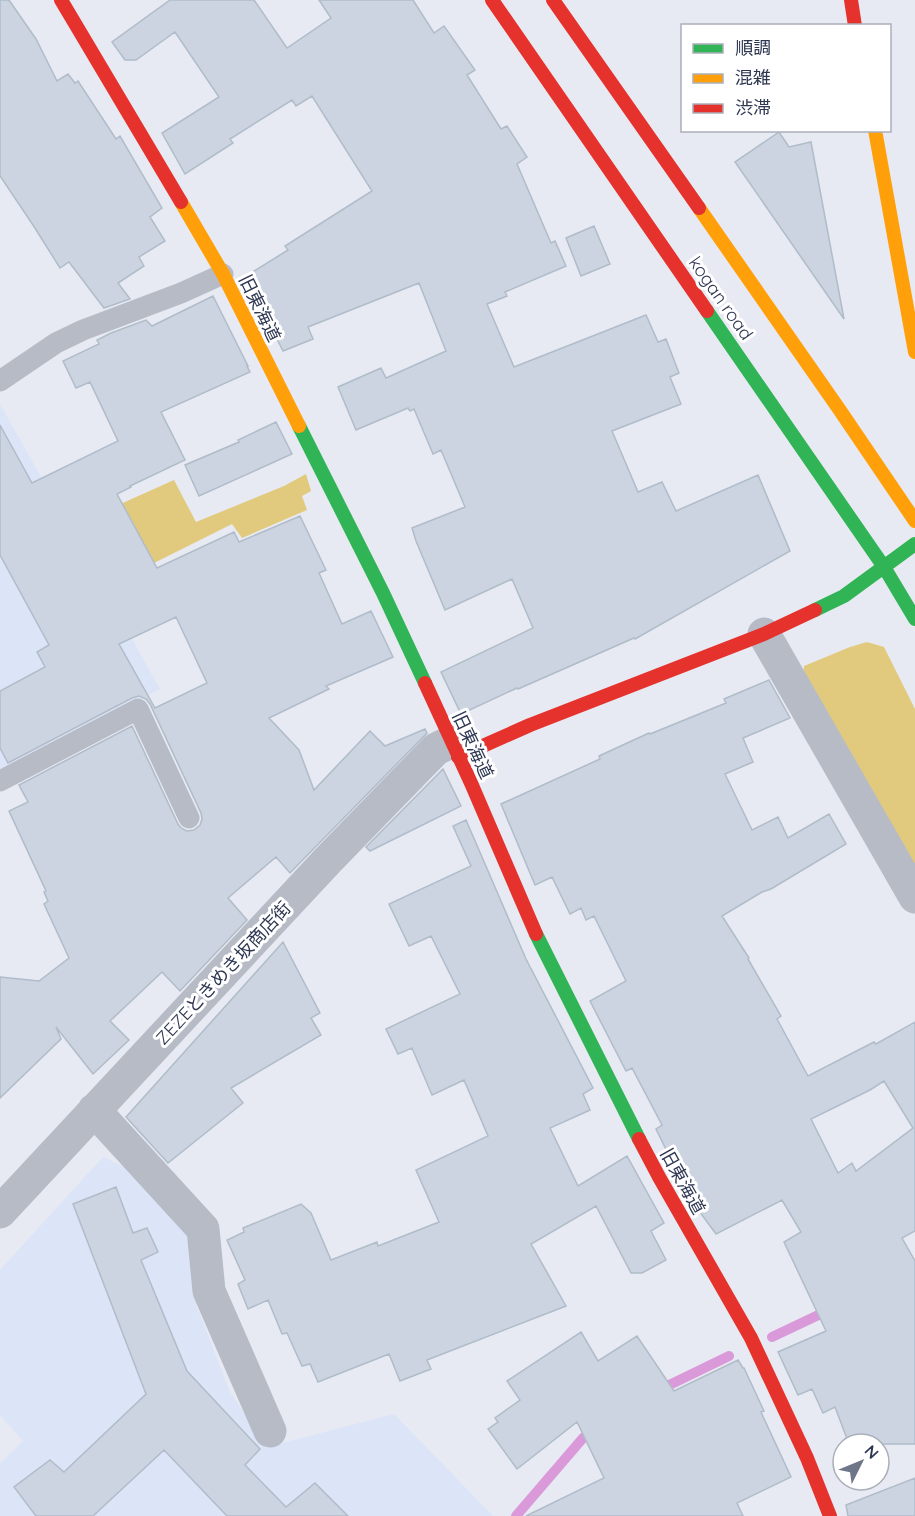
<svg xmlns="http://www.w3.org/2000/svg" width="915" height="1516" font-family="Quicksand,'Noto Sans JP',sans-serif">
	<style>
		.built { fill: #dce4f8 }
		.green { fill: #e1ca7d }
		.lines { fill: none; stroke-linecap: round; stroke-linejoin: round }
		.stream { stroke: #da9ada; stroke-width: 10 }
		.building { fill: #cbd4e0; stroke: #b0bcc9; stroke-width: 1.5; fill-rule: evenodd }
		.lane { stroke: #b7bbc6; stroke-width: 21 }
		.street { stroke: #b7bbc6; stroke-width: 33 }
		.fast { stroke: #30b455; stroke-width: 14 }
		.slow { stroke: #ff9f0a; stroke-width: 14 }
		.jam { stroke: #e5322d; stroke-width: 14 }
		.labels { text-anchor: middle; dominant-baseline: central; stroke-width: 6; stroke-linejoin: round; paint-order: stroke }
		.street-label { font-size: 18px; fill: #2e3752; stroke: #fff }
	</style>
	<rect width="100%" height="100%" fill="#e7eaf2"/>
	<path class="built" d="M0,404L160,689L0,771Z
		M103,1157L144,1176L189,1227L197,1307L230,1392L267,1447L394,1414L493,1516H0V1464L23,1441L0,1415V1270Z"/>
	<path class="green" d="M306,474L311,491L302,496L307,510L242,538L232,524L112,584L78,523L174,480L196,522L284,486Z
		M867,642L884,647L915,709V878L803,678L804,666L850,647Z"/>
	<g class="lines">
		<path class="stream" d="M772,1337L829,1310
			M659,1390L729,1356
			M516,1516L583,1438L595,1430"/>
	</g>
	<path class="building" d="M0,0H9L36,39L57,81L68,74L75,83L78,81L116,139L120,136L162,208L150,217L165,241L139,257L144,266L118,283L130,299L104,308L69,262L60,268L33,225L0,176Z
		M170,0H254L287,48L331,18L319,0H413L434,33L444,26L475,70L467,75L501,129L507,126L527,157L517,164L551,243L555,241L566,266L505,292L507,296L487,304L514,367L646,315L658,342L666,339L679,373L670,377L681,404L612,431L638,492L662,482L676,511L758,475L790,551L635,639L634,638L518,689L517,688L461,714L441,672L533,628L512,579L445,610L416,541L412,528L465,507L441,450L433,454L414,409L410,411L408,408L356,430L338,387L381,368L386,378L446,351L419,283L308,327L313,339L283,351L247,280L253,277L251,273L288,250L285,246L372,191L312,96L296,106L292,100L230,139L233,143L185,174L162,133L219,97L175,32L136,60H125L112,42Z
		M779,132L789,147L811,142L844,319L735,162Z
		M594,226L610,264L581,276L566,238Z
		M213,296L248,366H247L250,372L161,412L185,460L130,486L131,487L117,494L157,568L234,532L239,542L300,516L326,570L319,573L342,624L371,611L393,657L326,686L329,689L269,718L299,750L314,790L370,731L385,746L425,729L427,733L290,873L276,857L228,898L247,920L180,991L162,972L110,1021L129,1040L93,1074L56,1027L61,1039L0,1098V977L39,981L69,958L44,904L48,901L44,892L46,891L9,811L28,802L19,785L132,726L178,824L181,828L187,831L194,830L200,825L202,819L201,813L150,704L146,699L139,696L132,698L8,763L0,748V691L45,667L37,652L49,645L0,555V425L32,483L118,441L90,382L76,388L63,361L99,344L97,340L111,333L146,320L152,326ZM176,617L207,683L155,708L119,644Z
		M276,422L292,454L199,496L185,465L239,442L238,440Z
		M769,680L790,718L743,738L753,762L725,774L752,830L778,817L788,838L829,814L846,844L771,889L762,892L722,916L749,958L748,959L781,1016L777,1019L808,1076L874,1042L876,1044L915,1022V1231L902,1238L915,1261V1444H849L835,1407L823,1413L812,1389L798,1395L778,1352L826,1331L784,1242L801,1232L782,1200L716,1234L702,1215L675,1168L656,1129L662,1125L632,1068L626,1071L590,1001L626,981L594,916L586,920L581,908L570,914L552,877L535,885L501,804L600,759L599,756L649,733L650,734L726,703L724,699ZM884,1081L913,1128L856,1171L852,1163L838,1173L811,1119L870,1090Z
		M443,769L461,806L370,851L366,847Z
		M466,820L526,959L593,1088L583,1094L590,1110L550,1128L578,1186L627,1156L664,1223L651,1231L666,1260L642,1273H631L596,1206L531,1244L566,1306L427,1360L431,1369L400,1381L389,1354L318,1382L310,1364L302,1366L287,1333L282,1334L268,1300L248,1309L238,1284L245,1280L227,1240L244,1232L243,1228L301,1204L311,1213L331,1260L377,1242L378,1246L439,1222L416,1170L488,1136L464,1080L432,1095L412,1048L398,1054L386,1029L460,994L431,936L409,946L389,904L471,866L453,826Z
		M283,942L320,1013L311,1018L321,1035L231,1088L243,1103L168,1163L126,1117Z
		M116,1187L133,1233L147,1228L158,1252L141,1260L187,1371L260,1449L245,1465L286,1507L315,1483L348,1516H227L164,1450L93,1516H36L14,1487L50,1460L64,1472L146,1394L73,1204Z
		M581,1332L598,1361L637,1336L674,1391L738,1360L743,1368H744L764,1411L761,1412L791,1477L737,1503L743,1516H526L604,1478L577,1422L517,1469L488,1429L498,1422L495,1418L520,1400L507,1381Z
		M915,1478V1516H848L846,1505Z"/>
	<g class="lines">
		<path class="lane" d="M0,381L56,343L83,330L181,293L223,274
			M0,781L138,709L189,818"/>
		<path class="street" d="M764,634L915,897
			M94,1110L203,1229L209,1291L270,1431
			M0,1212L328,860L436,749L451,742"/>
		<path class="fast" d="M707,311L884,567L915,619
			M299,426L383,593L425,683
			M815,610L844,596L915,544
			M536,934L639,1139"/>
		<path class="slow" d="M875,130L915,352
			M181,202L223,274L299,426
			M699,208L839,409L915,521"/>
		<path class="jam" d="M61,0L181,202
			M492,0L707,311
			M553,0L699,208
			M851,0L855,26
			M425,683L471,783L536,934
			M458,757L530,725L764,634L815,610
			M639,1139L659,1177L751,1338L807,1458L830,1516"/>
	</g>
	<g class="labels">
		<g class="street-label">
			<text transform="translate(721 298) rotate(55)">kogan road</text>
			<text transform="translate(260 308) rotate(64)">旧東海道</text>
			<text transform="translate(473 745) rotate(65)">旧東海道</text>
			<text transform="translate(223 973) rotate(-47)">ZEZEときめき坂商店街</text>
			<text transform="translate(683 1181) rotate(61)">旧東海道</text>
		</g>
	</g>
	<rect x="681" y="24" width="210" height="108" fill="#ffffff" stroke="#abafba" stroke-width="1.5"/>
	<rect x="693" y="44" width="30" height="9" fill="#30b455" stroke="#abafba" stroke-width="1.5"/>
	<text x="735" y="54" font-size="18" fill="#2e3752">順調</text>
	<rect x="693" y="74" width="30" height="9" fill="#ff9f0a" stroke="#abafba" stroke-width="1.5"/>
	<text x="735" y="84" font-size="18" fill="#2e3752">混雑</text>
	<rect x="693" y="104" width="30" height="9" fill="#e5322d" stroke="#abafba" stroke-width="1.5"/>
	<text x="735" y="114" font-size="18" fill="#2e3752">渋滞</text>
	<g transform="translate(861 1462) rotate(47)"><circle r="28" fill="#ffffff" stroke="#abafba" stroke-width="1.5"/>
	<path d="M0-4.5L10 22L0 15L-10 22Z" fill="#6f768a"/>
	<text y="-9" font-size="16" font-weight="bold" text-anchor="middle" fill="#2e3752">N</text>
	</g>
</svg>
